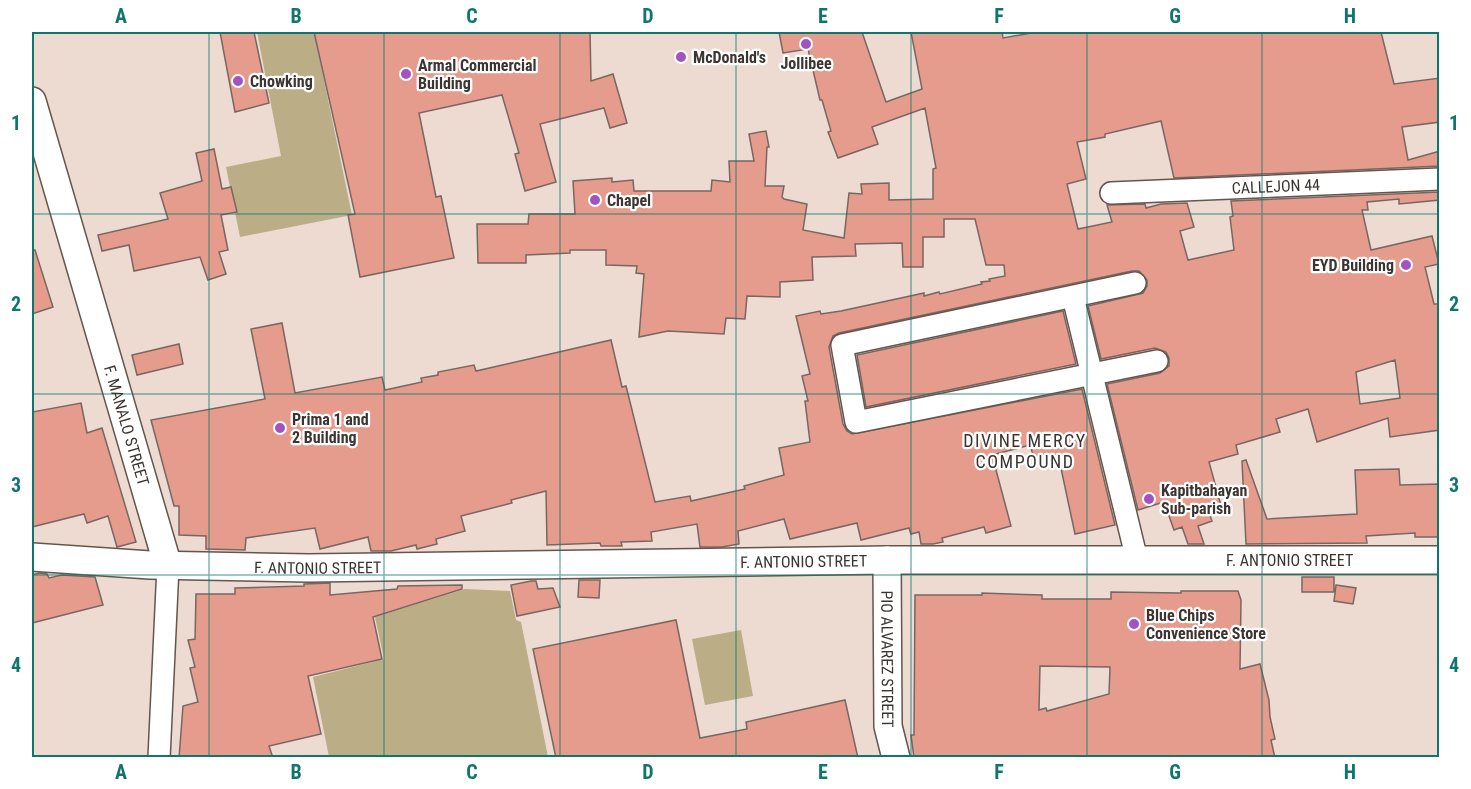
<svg xmlns="http://www.w3.org/2000/svg" width="1471" height="789" font-family="'Roboto Condensed',sans-serif">
	<style>
		.green { fill: #bbad86 }
		.building { fill: #e59c8c; stroke: #786662; stroke-width: 1.5; fill-rule: evenodd }
		.lines { fill: none; stroke-linecap: round; stroke-linejoin: round }
		.minor-casing { stroke: #64554d; stroke-width: 24 }
		.tertiary-casing { stroke: #64554d; stroke-width: 30 }
		.minor { stroke: #fff; stroke-width: 21 }
		.tertiary { stroke: #fff; stroke-width: 27 }
		.grid { fill: none; stroke: #0f766e; stroke-width: 1.5; stroke-opacity: 0.55 }
		.poi-dot { fill: #a452c2; stroke: #fff; stroke-width: 2 }
		.labels { text-anchor: middle; dominant-baseline: central; stroke-width: 4.5; stroke-linejoin: round; paint-order: stroke }
		.poi-label { font-size: 16px; font-weight: bold; fill: #3b3430; stroke: #fff; text-anchor: start }
		.street-label { font-size: 16px; fill: #3b3430; stroke: #fff }
		.neighbourhood-label { font-size: 18px; letter-spacing: 1.5px; fill: #3b3430; stroke: #fff }
		.neatline { fill: none; stroke: #0f766e; stroke-width: 2 }
		.grid-label { font-size: 20px; text-anchor: middle; font-weight: bold; fill: #0f766e }
	</style>
	<rect width="100%" height="100%" fill="#eddbd1"/>
	<path class="green" d="M257,32H314L352,215L240,237L226,167L281,156Z
		M465,589L510,591L516,620L521,622L548,757H329L313,677L384,659L375,617Z
		M741,630L753,696L705,705L692,639Z"/>
	<path class="building" d="M220,32H254L269,103L235,112Z
		M314,32H480V33L590,32L591,81L613,74L627,123L610,128L604,108L540,124L556,182L525,191L515,154L519,153L502,95L419,113L436,197L441,196L454,258L360,277L348,215L355,214Z
		M779,32H862L886,102L922,89L911,32H1002L1003,38L1037,32H1381L1394,84L1440,78V122L1402,127L1408,160L1440,151V166L1174,178L1161,121L1105,134V137L1077,142L1086,179L1067,184L1078,229L1112,222L1107,205L1145,204L1146,208L1161,204L1187,203L1194,227L1180,231L1188,260L1234,250L1230,217L1233,216L1231,201L1440,192V200L1399,204V199L1367,202L1368,210H1362L1371,250L1432,236L1439,264L1425,267L1434,304H1440V430L1390,437L1388,418L1317,442L1308,409L1276,419L1280,432L1236,445L1238,454L1209,462L1222,509L1209,513L1212,521L1198,526L1204,544H1188L1182,527L1174,530L1164,502L1138,510L1107,384L1160,373L1169,366V358L1166,352L1155,348L1101,359L1088,306L1143,293L1147,286V280L1139,271H1132L839,333L833,336L829,347L843,424L847,431L852,434L1082,389L1115,525L1075,534L1059,459L1036,465L1030,445L992,455L1011,526L986,533L984,527L942,538L943,542L933,544H921L919,532L911,534L909,528L861,540L857,523L790,539L784,519L738,531L739,544L722,547H700L697,524L651,532L652,541L621,542L622,546H601L600,543L547,545L546,491L511,500L512,503L461,516L465,531L436,539L437,544L417,549L416,545L391,551H371L368,537L320,549L315,528L246,538L245,550L206,549V536L179,535V506H174L151,420L265,399L251,329L282,323L295,393L382,377L385,390L422,382L421,378L438,375V372L474,365L476,371L611,340L622,387L626,386L655,502L690,496L691,501L745,489L744,486L784,475L779,448L810,442L805,401H808L802,376L810,374L796,316L820,311L821,314L841,311L924,293V296L939,292L940,294L982,284L981,282L990,281L989,279L1005,276L1004,265H986L975,219H944V237H923V267H903L902,243L855,244L856,256L812,257L813,280L780,282V297L747,296L745,319L726,318L724,334L668,331L639,337L644,274L636,273L637,266L606,265V250H570V253L526,255V263H478L477,224H528L529,214H575L573,181L612,178V182L633,180L634,191H711L712,180L730,182L729,161H754L749,134L766,131L769,147H767L765,186H784L782,197L784,199L807,204L803,230L844,238L849,193L862,194L861,184L889,183V200L933,199V169L936,168L925,108L872,127L878,144L838,158L828,132L831,131L822,100H820L808,49L783,53ZM1395,360L1400,398L1360,404L1356,372Z
		M214,149L222,189L231,187L237,212L221,215L228,250L219,252L226,274L208,280L200,257L134,271L129,245L102,251L98,235L168,219L160,193L202,181L196,153Z
		M35,250L53,307L32,314V251Z
		M1063,311L1076,364L866,407L857,355Z
		M179,344L183,364L137,375L132,355Z
		M81,403L87,433L102,428L136,542L117,547L108,516L87,523L84,514L32,527V412Z
		M1246,460L1267,519L1357,514L1355,470L1399,469L1400,485L1440,484V537H1415V533L1366,536L1367,543L1246,544L1242,461Z
		M39,573L47,574L49,578L62,575L95,577L103,605L32,623V575Z
		M1302,577H1334V592H1302Z
		M579,580H600L599,598L578,597Z
		M531,581H536L538,589L553,588L560,607L517,616L511,585Z
		M330,583V595L397,589L398,586L462,585V589L373,617L382,659L308,676L321,734L269,746L273,758H179L183,706L198,702L190,668L195,667L188,640L195,639L196,594H235V588L304,586V584Z
		M1336,585L1356,588L1353,604L1334,601Z
		M1181,591H1238L1241,600L1240,669L1260,664L1269,700L1270,717L1275,739L1271,740L1275,758H914L911,735H914L915,595H982V593L1042,595V599H1111V592L1181,593ZM1040,666L1110,667L1109,694L1047,711L1046,708L1039,710Z
		M676,620L700,738L747,729L746,722L845,700L858,758H556L533,649Z"/>
	<g class="lines">
		<g class="minor-casing">
			<g id="minor">
				<path id="s1" d="M1111,193L1440,179"/>
				<path d="M1135,283L842,345L856,422L1157,361"/>
				<path d="M1073,297L1137,560"/>
				<path d="M159,758L168,566"/>
			</g>
		</g>
		<g class="tertiary-casing">
			<g id="tertiary">
				<path id="s2" d="M32,101L168,566"/>
				<path id="s3" d="M32,557L150,565L309,568L887,560H1440"/>
				<path id="s4" d="M887,560L888,726L896,758"/>
			</g>
		</g>
		<use href="#minor" class="minor"/>
		<use href="#tertiary" class="tertiary"/>
	</g>
	<path class="grid" d="M209,32V758M384,32V758M560,32V758M736,32V758M911,32V758M1087,32V758M1262,32V758M32,214H1440M32,394H1440M32,575H1440"/>
	<g class="poi-dot">
		<circle cx="806" cy="44" r="6"/>
		<circle cx="681" cy="57" r="6"/>
		<circle cx="406" cy="74" r="6"/>
		<circle cx="238" cy="81" r="6"/>
		<circle cx="595" cy="200" r="6"/>
		<circle cx="1406" cy="265" r="6"/>
		<circle cx="280" cy="428" r="6"/>
		<circle cx="1149" cy="499" r="6"/>
		<circle cx="1134" cy="624" r="6"/>
	</g>
	<g class="labels">
		<g class="poi-label">
			<text x="693" y="57">McDonald's</text>
			<text x="806" y="63" text-anchor="middle">Jollibee</text>
			<text x="418" y="65">Armal Commercial<tspan x="418" dy="18">Building</tspan></text>
			<text x="250" y="81">Chowking</text>
			<text x="607" y="200">Chapel</text>
			<text x="1394" y="265" text-anchor="end">EYD Building</text>
			<text x="292" y="419">Prima 1 and<tspan x="292" dy="18">2 Building</tspan></text>
			<text x="1161" y="490">Kapitbahayan<tspan x="1161" dy="18">Sub-parish</tspan></text>
			<text x="1146" y="615">Blue Chips<tspan x="1146" dy="18">Convenience Store</tspan></text>
		</g>
		<g class="street-label">
			<text stroke="none"><textPath href="#s1" startOffset="165">CALLEJON 44</textPath></text>
			<text stroke="none"><textPath href="#s2" startOffset="338">F. MANALO STREET</textPath></text>
			<text stroke="none"><textPath href="#s3" startOffset="1258">F. ANTONIO STREET</textPath></text>
			<text stroke="none"><textPath href="#s3" startOffset="772">F. ANTONIO STREET</textPath></text>
			<text stroke="none"><textPath href="#s3" startOffset="286">F. ANTONIO STREET</textPath></text>
			<text stroke="none"><textPath href="#s4" startOffset="99">PIO ALVAREZ STREET</textPath></text>
		</g>
		<g class="neighbourhood-label">
			<text x="1025" y="440">DIVINE MERCY<tspan x="1025" dy="21">COMPOUND</tspan></text>
		</g>
	</g>
	<rect width="1471" height="789" fill="none" stroke="#ffffff" stroke-width="66"/>
	<rect x="33" y="33" width="1405" height="723" class="neatline"/>
	<g class="grid-label">
		<text x="121" y="23">A</text>
		<text x="296" y="23">B</text>
		<text x="472" y="23">C</text>
		<text x="648" y="23">D</text>
		<text x="823" y="23">E</text>
		<text x="999" y="23">F</text>
		<text x="1175" y="23">G</text>
		<text x="1350" y="23">H</text>
		<text x="16" y="130">1</text>
		<text x="1454" y="130">1</text>
		<text x="16" y="311">2</text>
		<text x="1454" y="311">2</text>
		<text x="16" y="492">3</text>
		<text x="1454" y="492">3</text>
		<text x="16" y="672">4</text>
		<text x="1454" y="672">4</text>
		<text x="121" y="779">A</text>
		<text x="296" y="779">B</text>
		<text x="472" y="779">C</text>
		<text x="648" y="779">D</text>
		<text x="823" y="779">E</text>
		<text x="999" y="779">F</text>
		<text x="1175" y="779">G</text>
		<text x="1350" y="779">H</text>
	</g>
</svg>
